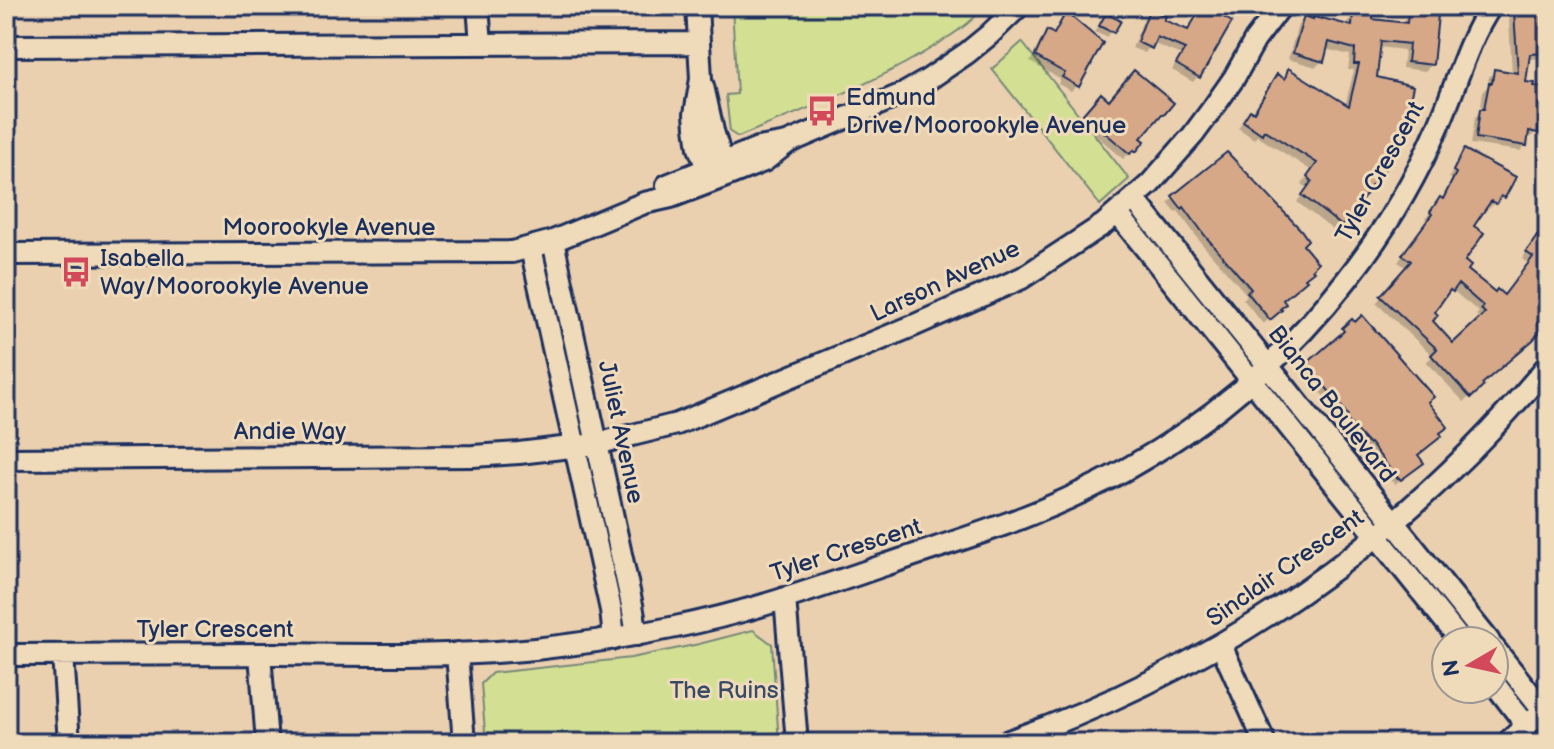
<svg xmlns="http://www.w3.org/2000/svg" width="1554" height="749" font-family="'Balsamiq Sans',sans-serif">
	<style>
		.green { fill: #d3e093; stroke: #778878; stroke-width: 2 }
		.shadow { fill: #0003; fill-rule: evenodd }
		.building { fill: #d6a888; stroke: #1b2f5e; stroke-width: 2; fill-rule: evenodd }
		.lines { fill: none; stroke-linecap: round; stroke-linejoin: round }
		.minor-casing { stroke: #1b2f5e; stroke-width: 26 }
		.minor { stroke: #efdab9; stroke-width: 20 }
		.labels { text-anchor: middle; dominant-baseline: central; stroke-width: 6; stroke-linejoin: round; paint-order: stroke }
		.poi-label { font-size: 24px; fill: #1b2f5e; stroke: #efdab9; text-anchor: start }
		.street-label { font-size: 24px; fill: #1b2f5e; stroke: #efdab9 }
		.park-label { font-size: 24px; fill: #374a66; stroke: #efdab9 }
	</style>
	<rect width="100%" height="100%" fill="#ead0af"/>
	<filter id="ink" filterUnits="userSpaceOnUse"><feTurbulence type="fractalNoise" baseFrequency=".0125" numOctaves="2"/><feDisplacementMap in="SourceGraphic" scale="16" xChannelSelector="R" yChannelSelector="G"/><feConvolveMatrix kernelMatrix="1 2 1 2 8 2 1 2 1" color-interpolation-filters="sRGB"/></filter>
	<g filter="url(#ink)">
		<path class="green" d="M732,6H984C973,22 956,32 941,42C878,83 807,108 738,137L730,132L726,95L737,94Z
			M1022,42L1129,179L1100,205L992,69Z
			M1146,226L1240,342L1235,347L1143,232V227Z
			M753,630L772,644L779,743H486L481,684L492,673L631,658L699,644Z"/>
		<path class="shadow" d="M1202,10L1198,76L1193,82L1172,70L1181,55L1152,43L1145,53L1132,48L1144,18L1150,12L1162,21L1187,31Z
			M1409,14L1431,65L1425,71L1402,68L1404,50L1378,47L1375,79L1407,101L1411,113L1404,120L1373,186L1334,231L1297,202L1307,188L1302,184L1312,171L1257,136L1254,139L1238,128L1244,119L1251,112L1252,113L1271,83L1277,76L1281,79L1289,71L1345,106L1354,70H1348L1350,55L1325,49L1322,61L1316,67L1288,59L1298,25L1304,18L1347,27V22L1354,15L1371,21L1402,24L1403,21Z
			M1515,14L1548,15V58L1527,59L1523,84L1532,88L1548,90L1546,113L1540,119L1536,132L1530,138L1527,137L1525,145L1520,151L1471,144L1475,117L1480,112L1483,91L1487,87L1489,77L1495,71L1512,74L1509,20Z
			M1066,15L1077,86L1071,91L1058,84L1060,79L1030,62L1042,38L1047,32L1053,35L1061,21Z
			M1107,15L1112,31L1106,37L1094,32Z
			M1095,102H1108L1142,141L1128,156L1127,155L1123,159L1079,120Z
			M1465,151L1503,197L1489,208L1485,206L1471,226L1462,262L1466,271L1494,294L1503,297L1529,264L1522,259L1542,229L1537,225L1548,207V308L1480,384L1481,386L1464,402L1426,362L1433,356L1376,303L1407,268L1398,262L1428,221L1425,219L1442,198L1452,179L1449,178L1459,157ZM1452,290L1479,312L1476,315L1481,319L1453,346L1430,321L1444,295L1446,296Z
			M1227,155L1280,301L1274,316L1263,324L1243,299L1247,295L1201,243L1178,211L1175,212L1168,203Z
			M1352,322L1426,402L1416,468L1395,484L1392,481L1391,482L1363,447L1362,448L1342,425L1343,423L1335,410L1302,370L1340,338L1338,335Z
			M1548,603V619L1541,609Z"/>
		<path class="building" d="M1201,8L1213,15L1215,12L1232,22L1200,78L1176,64L1185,49L1157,37L1152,49L1137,42L1149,10L1166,16L1164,20L1188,30Z
			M1535,11V14L1548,13V53L1530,54L1526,82L1535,83L1534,86L1548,88V114L1541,113L1538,133L1529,131L1527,146L1476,138L1480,109H1484L1489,83H1492L1494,69L1518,73L1514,12Z
			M1066,12L1103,43L1079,87L1062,77L1065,73L1035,56L1047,30L1054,34Z
			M1408,12H1435V15H1438L1433,65L1407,62L1409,44L1381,41L1377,77L1413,86L1410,100L1416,101L1412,114L1407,113L1388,162L1375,187L1372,185L1366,195L1342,226L1302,195L1312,181L1307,177L1317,163L1264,130L1262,134L1243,121L1250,110L1254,112L1277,74L1285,79L1288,68L1349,106L1359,64H1354L1355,49L1329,42L1324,62L1293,53L1304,16L1313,19V17L1322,19V18L1352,26L1353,13L1373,15V19L1407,23Z
			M1106,13L1121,21L1114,33L1099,26Z
			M1134,70L1174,103L1164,115L1162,114L1141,138L1145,141L1136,152L1134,150L1130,154L1083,114L1101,93L1109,100Z
			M1464,149L1516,177L1505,198L1501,196L1496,204L1491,201L1474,226L1484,233L1465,261L1471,266L1468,270L1495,292L1497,289L1504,295L1533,257L1526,252L1548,220V309L1537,323L1543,328L1533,340L1482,384L1484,386L1471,398L1431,355L1437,349L1380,296L1411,261L1402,255L1432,214L1430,212L1440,197L1443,199L1456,173L1453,171ZM1458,284L1483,306L1481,309L1485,313L1453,343L1433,321L1438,315L1435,312L1450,290L1453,292Z
			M1227,152L1301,230L1308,240L1303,245L1318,263L1312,269L1314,271L1305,278L1307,280L1283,300L1286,304L1280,309L1282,310L1270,320L1247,292L1251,289L1206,237L1184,207L1182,209L1172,196Z
			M1362,315L1434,397L1428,402L1448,427L1440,433L1442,436L1418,455L1424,463L1401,480L1398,477L1397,478L1370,443L1368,444L1345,418L1348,416L1340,404L1306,364L1344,331L1342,328L1352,319L1355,322Z"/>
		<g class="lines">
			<g class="minor-casing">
				<path id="minor" d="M478,6L481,44
					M697,6L701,79L695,114L696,127L699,148L707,168L718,176
					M6,46L699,43
					M703,86L713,131L722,161V172
					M667,185L758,148L787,143L905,93L926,81L967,53L989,35L1019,6
					M1134,199L1489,641
					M1118,214L1461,641
					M553,241L632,605L637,635
					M531,248L611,610L614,639
					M6,254L512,252L553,241L644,203L671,197L721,178L764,161L787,143
					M6,459L473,456L519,453L596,444L677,424L915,325L1022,278L1104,224L1150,184L1193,135L1213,108L1234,78L1255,40L1281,6
					M785,598L797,743
					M1221,645L1265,743
					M1494,648L1544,711
					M457,653L464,743
					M260,654L267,743
					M6,655C97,655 188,654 279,654C364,655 450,657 535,649C605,641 674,630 742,611C791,598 838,581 885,565C946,544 1008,526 1067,499C1178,449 1274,374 1348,278C1384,232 1415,180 1438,127C1456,87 1466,43 1491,6
					M63,655L69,743
					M1494,683L1527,726
					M1003,743C1218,669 1404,541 1548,365
					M1507,743L1548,706"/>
			</g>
			<use href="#minor" class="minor"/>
		</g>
	</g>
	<defs>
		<g id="bus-bare" transform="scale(2.4)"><path d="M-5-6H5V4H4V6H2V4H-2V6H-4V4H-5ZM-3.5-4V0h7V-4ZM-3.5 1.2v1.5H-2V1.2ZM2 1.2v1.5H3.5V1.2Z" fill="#d1495b" stroke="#efdab9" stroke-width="2.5" paint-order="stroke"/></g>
	</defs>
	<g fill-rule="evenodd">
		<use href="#bus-bare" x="822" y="111"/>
		<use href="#bus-bare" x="76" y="272"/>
	</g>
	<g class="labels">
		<g class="poi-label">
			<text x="846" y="97">Edmund<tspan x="846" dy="28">Drive/Moorookyle Avenue</tspan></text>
			<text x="100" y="258">Isabella<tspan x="100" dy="28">Way/Moorookyle Avenue</tspan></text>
		</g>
		<g class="street-label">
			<text transform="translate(1380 172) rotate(-61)">Tyler Crescent</text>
			<text x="329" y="227">Moorookyle Avenue</text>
			<text transform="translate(945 281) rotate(-25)">Larson Avenue</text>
			<text transform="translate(1332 404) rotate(52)">Bianca Boulevard</text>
			<text x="290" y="431">Andie Way</text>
			<text transform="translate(621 432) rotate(78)">Juliet Avenue</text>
			<text transform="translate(846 550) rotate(-18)">Tyler Crescent</text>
			<text transform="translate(1285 568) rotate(-35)">Sinclair Crescent</text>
			<text x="215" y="629">Tyler Crescent</text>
		</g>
		<g class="park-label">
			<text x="724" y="690">The Ruins</text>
		</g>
	</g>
	<rect width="1554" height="749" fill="none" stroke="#efdab9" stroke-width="32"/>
	<rect x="16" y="16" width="1522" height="717" fill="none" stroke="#1b2f5e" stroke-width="3" filter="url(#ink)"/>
	<g transform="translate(1470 665) rotate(261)"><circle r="38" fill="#efdab9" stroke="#9a9695" stroke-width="2"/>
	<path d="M0-6L14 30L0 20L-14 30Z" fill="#d1495b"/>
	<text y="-12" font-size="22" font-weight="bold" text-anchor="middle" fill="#1b2f5e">N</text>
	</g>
</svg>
